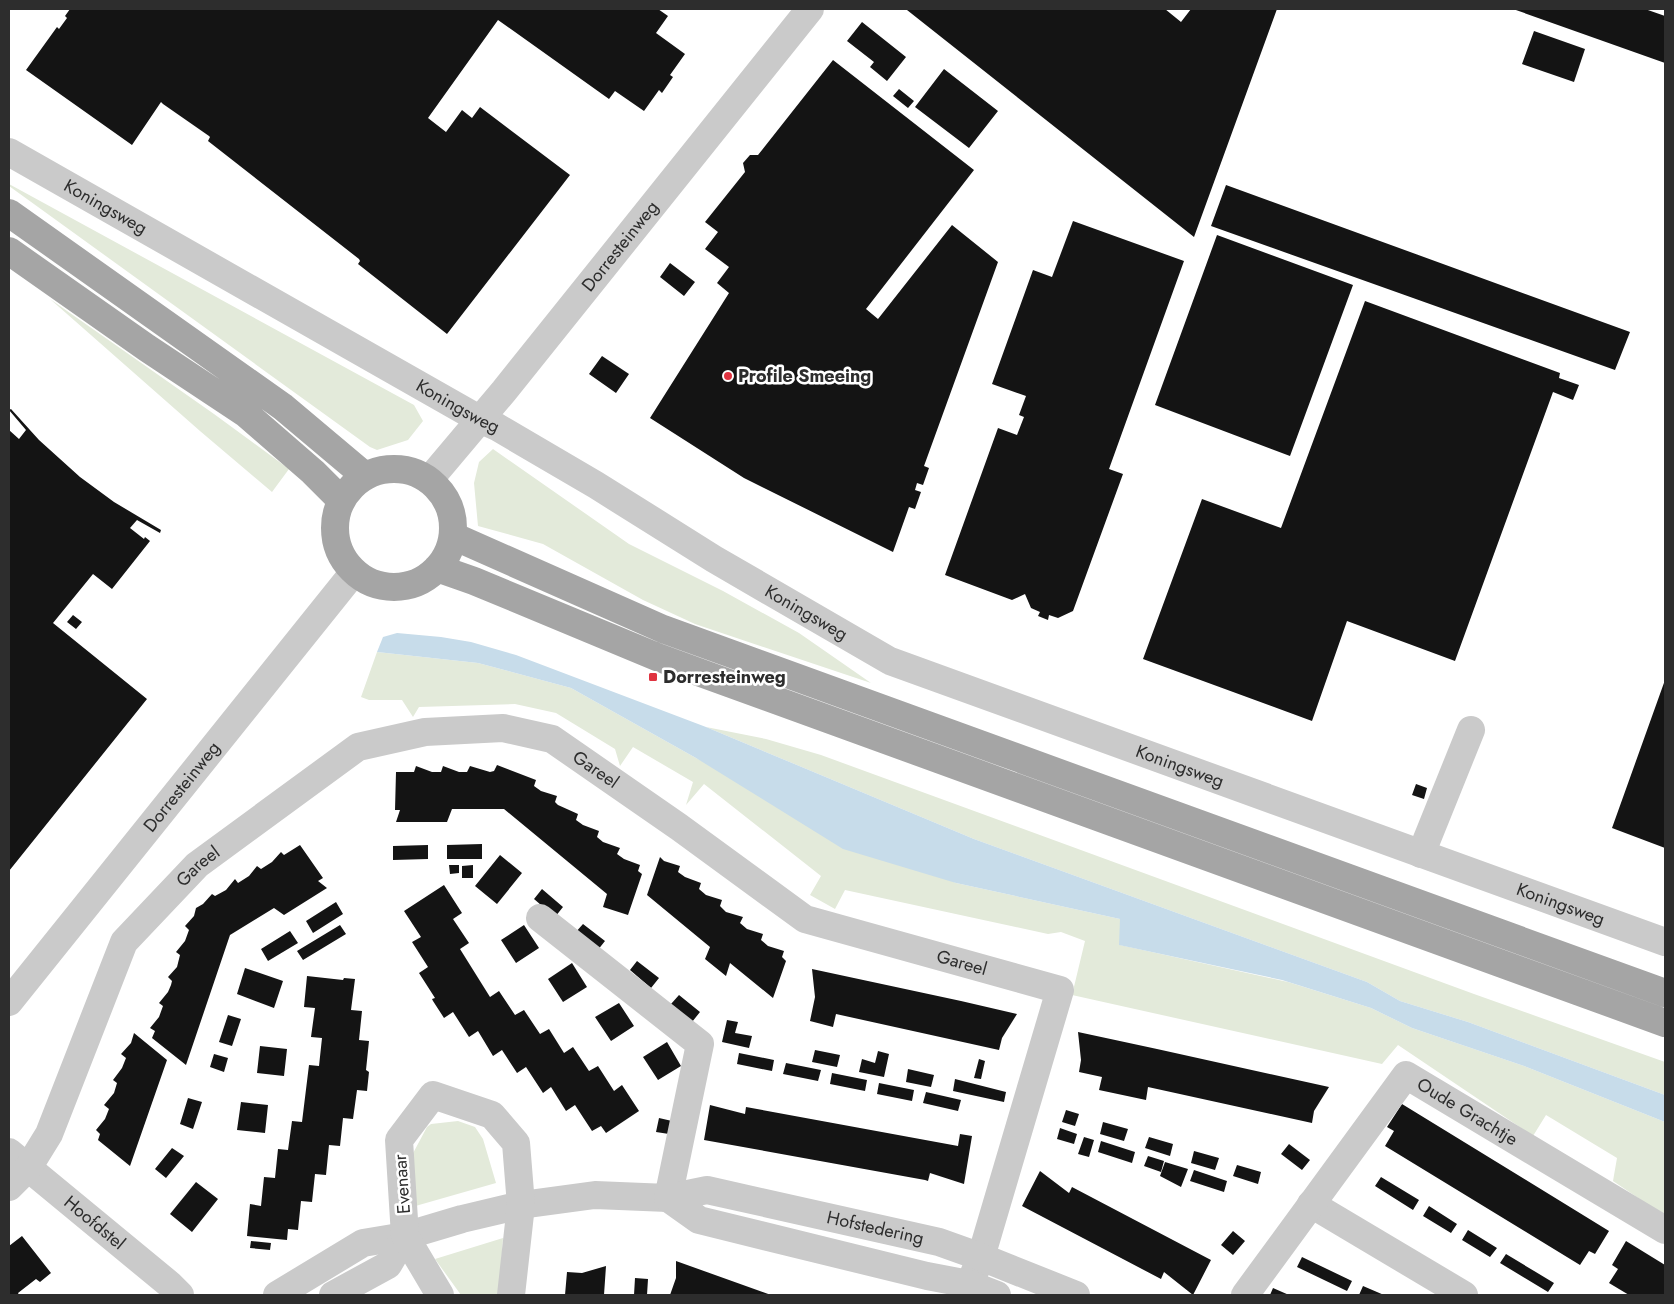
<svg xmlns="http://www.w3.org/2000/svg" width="1674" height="1304" font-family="Jost,sans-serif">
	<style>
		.green { fill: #e3eada }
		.water { fill: #c7dcea }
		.building { fill: #141414 }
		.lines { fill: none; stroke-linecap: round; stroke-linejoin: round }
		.minor { stroke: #cacaca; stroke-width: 28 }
		.major { stroke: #a5a5a5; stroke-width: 28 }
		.poi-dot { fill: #df3340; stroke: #fff; stroke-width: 2 }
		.labels { text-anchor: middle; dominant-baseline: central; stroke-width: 5; stroke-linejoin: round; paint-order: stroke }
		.street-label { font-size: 18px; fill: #2d2d2d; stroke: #fff }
		.poi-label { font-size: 18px; font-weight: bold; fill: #2d2d2d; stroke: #fff; text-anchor: start }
	</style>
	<rect width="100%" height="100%" fill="#fff"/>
	<path class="green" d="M9,184L414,405L423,421L408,440L377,450L370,447L9,186Z
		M50,299L214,414L289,469L272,492L200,431Z
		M493,449L629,544L723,591L799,633L871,683L695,624L643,600L543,544L478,526L474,483L479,462Z
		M377,652L478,663L571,688L696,758L956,883L1120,919V945L1288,982L1371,1008L1412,1028L1524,1066L1665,1122V1216L1613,1181L1617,1158L1546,1115L1533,1136L1398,1045L1382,1064L1072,995L1085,941L1061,932L1048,934L845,890L835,909L810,895L821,876L704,784L686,805L693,782L633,747L620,766L615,749L556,713L515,704L419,707L413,717L402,700H369L361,697Z
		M706,727L766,739L821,755L1474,994L1665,1062V1095L1468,1022L1400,1001L1367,982L974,839Z
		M458,1121L475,1127L483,1139L496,1183L412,1207L403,1172L427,1127L431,1124Z
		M503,1238L499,1295H461L435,1259Z"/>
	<path class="water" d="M397,633L441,637L471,642L516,655L706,727L974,839L1367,982L1400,1001L1468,1022L1665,1095V1122L1524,1066L1412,1028L1371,1008L1282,980L1119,945L1120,919L956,883L843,849L696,758L571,688L478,663L377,652L383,637Z"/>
	<path class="building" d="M70,9H658L668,16L656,33L685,54L670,75L673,77L662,93L659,90L644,111L615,91L609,99L498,20L428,118L446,132L462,110L472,118L480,107L570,175L447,334L358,264L360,261L359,259L208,141L210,137L209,136L163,104L161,102L132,145L26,70L57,27L59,29L67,18L65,16Z
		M909,9H1165L1181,22L1191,9H1277L1194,237L907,10Z
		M1513,9H1645L1665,16V63Z
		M862,22L906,57L887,81L870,67L874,62L847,41Z
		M1534,31L1585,49L1574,82L1522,64Z
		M833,60L974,170L866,309L878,319L952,225L998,262L924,466L929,468L923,485L917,483L915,490L921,492L915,509L909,507L893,552L744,478L650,418L729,293L717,283L729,267L705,249L718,232L705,222L745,172L743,163L750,155H758Z
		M944,69L998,111L969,148L915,107Z
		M899,89L914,101L908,108L893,96Z
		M1226,185L1630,332L1615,370L1211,226Z
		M1073,221L1184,261L1109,469L1123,474L1073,611L1058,618L1049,615L1048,620L1038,616L1040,612L1031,608L1025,594L1012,600L945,575L998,428L1017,435L1024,417L1019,415L1026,396L992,384L1033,270L1052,277Z
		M1217,235L1353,285L1290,456L1155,405Z
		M670,263L695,282L684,296L660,277Z
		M1365,301L1560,373L1559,378L1579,385L1573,400L1553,392L1455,661L1347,621L1312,721L1143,659L1202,499L1281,528Z
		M602,356L629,374L616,393L589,374Z
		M11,409L39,440L80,477L114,502L161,530L160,533L137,520L130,528L144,539L145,537L150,541L112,589L93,574L53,623L147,699L9,871V430L19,439L26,430L9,410Z
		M73,615L82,622L76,629L67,622Z
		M1665,680V848L1612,828Z
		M497,765L536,780L534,786L541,791L557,796L555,802L558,805L578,814L576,820L583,825L599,831L597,837L603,842L620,848L617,854L624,859L640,865L638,871L642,874L628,915L603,907L607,894L504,809H452L447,822H396L400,810H395L396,772H414L416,766L432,772H441L443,766L459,772H467L470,766L490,772L494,771Z
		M1416,784L1427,788L1424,799L1412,795Z
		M482,844V859H447V845Z
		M300,845L323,878L318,881L327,888L284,915L274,908L230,935L186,1065L152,1038L155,1031L150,1028L159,1017L163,1006L159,1003L168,992L171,985L172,981L168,977L177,967L180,955L176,952L185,941L189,930L185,926L194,916L196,908L203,904L212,894L215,896L226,890L235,879L238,883L249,876L257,866L261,869L272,862L281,852L284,855Z
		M428,845V859L393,860V846Z
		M500,855L522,873L497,904L475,886Z
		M660,857L664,861L680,866L678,872L685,877L701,883L699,889L706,895L722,900L720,906L726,912L743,917L740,923L747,929L763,934L761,940L768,946L784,951L782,957L786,961L773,998L730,963L726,976L705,959L710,947L647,895Z
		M449,865H459V873L450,874Z
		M473,865V878H462V866Z
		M444,885L462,913L453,919L469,943L460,949L490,997L499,991L515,1015L524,1010L540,1034L549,1029L564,1053L573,1047L589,1071L598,1066L614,1091L622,1085L639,1111L606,1133L601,1126L592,1131L575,1105L566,1111L551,1087L543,1093L526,1067L517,1073L502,1050L493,1056L478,1031L469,1037L453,1012L444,1018L433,1001L432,999L435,998L419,973L428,967L412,942L421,937L404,911Z
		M542,889L563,907L555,917L534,899Z
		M336,902L343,914L313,933L306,921Z
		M583,924L605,941L597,951L575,933Z
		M340,925L346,934L303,960L297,951Z
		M524,925L539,948L516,963L501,940Z
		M290,931L298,943L268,961L261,949Z
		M637,961L659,978L651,988L630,970Z
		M572,963L587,987L563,1002L548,979Z
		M245,968L283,981L274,1008L237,994Z
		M812,969L961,1001L1017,1014L1002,1038L999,1050L836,1014L833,1027L810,1021L815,997Z
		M307,976L343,980L344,978L355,979L351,1010L362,1011L359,1040L369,1041L366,1070L369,1072L367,1091L357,1090L353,1119L343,1118L340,1146L329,1145L326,1175L315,1174L312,1202L301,1201L298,1230L288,1229L287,1240L247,1236L250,1204L261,1206L264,1177L275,1178L278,1149L288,1150L292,1121L302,1122L309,1065L319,1066L322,1038L311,1037L315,1008L304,1007Z
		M679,995L700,1012L692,1022L671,1004Z
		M619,1003L634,1026L611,1041L595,1017Z
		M228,1015L241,1019L232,1046L219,1042Z
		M727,1020L738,1022L735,1033L752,1036L749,1048L722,1042Z
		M1078,1032L1157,1049L1329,1087L1314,1111L1312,1123L1148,1087L1146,1100L1099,1090L1102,1077L1079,1072L1081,1060Z
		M134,1033L167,1060L130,1166L98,1140L100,1134L96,1130L105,1119L109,1109L104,1105L114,1093L117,1083L113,1080L122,1068L126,1058L121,1054L131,1043Z
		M667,1042L681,1066L658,1080L643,1057Z
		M260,1046L287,1049L284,1076L257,1073Z
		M815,1050L840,1055L837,1067L812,1062Z
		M878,1051L889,1054L884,1077L859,1072L862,1059L875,1063Z
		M739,1053L774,1060L772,1071L737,1064Z
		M214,1054L228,1058L224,1072L210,1067Z
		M979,1059L985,1061L981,1079L974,1078Z
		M786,1063L821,1070L818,1081L783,1074Z
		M908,1069L934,1075L931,1087L906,1082Z
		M832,1073L867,1080L865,1091L830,1084Z
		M955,1079L1006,1092L1004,1102L953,1091Z
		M879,1083L914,1090L912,1101L877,1094Z
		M926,1092L961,1100L958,1111L923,1103Z
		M188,1098L202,1102L193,1129L180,1124Z
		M241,1102L268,1105L265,1133L237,1130Z
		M1402,1104L1609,1231L1595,1254L1589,1251L1580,1265L1385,1146L1394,1131L1387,1127Z
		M710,1105L745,1114L746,1107L958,1146L960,1134L972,1136L964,1184L930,1173L928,1181L925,1180L704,1140Z
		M1066,1110L1079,1114L1075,1126L1062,1122Z
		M659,1118L672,1121L669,1134L656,1132Z
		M1103,1122L1128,1129L1124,1141L1100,1134Z
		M1060,1128L1077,1134L1074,1144L1057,1139Z
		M1084,1137L1094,1140L1089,1157L1078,1154Z
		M1149,1137L1173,1144L1170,1156L1145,1148Z
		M1101,1141L1135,1152L1132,1163L1098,1152Z
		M1289,1144L1310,1160L1302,1170L1281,1154Z
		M172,1148L184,1156L166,1178L155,1169Z
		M1194,1151L1219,1158L1215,1170L1191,1163Z
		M1148,1156L1164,1161L1161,1172L1144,1166Z
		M1165,1162L1188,1169L1181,1187L1160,1176Z
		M1237,1165L1261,1172L1258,1184L1233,1176Z
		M1194,1170L1227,1181L1224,1192L1190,1181Z
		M1040,1171L1069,1193L1072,1187L1211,1260L1193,1295L1164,1272L1161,1279L1022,1206Z
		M1381,1177L1419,1200L1413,1210L1375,1186Z
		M196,1182L218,1199L192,1232L170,1214Z
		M1429,1206L1457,1224L1451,1233L1423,1216Z
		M1468,1230L1497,1248L1490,1257L1462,1240Z
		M1233,1231L1245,1241L1233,1255L1221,1245Z
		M22,1236L51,1273L40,1282L36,1279L18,1293L19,1295H9V1246Z
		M251,1241L271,1243L270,1250L250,1248Z
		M1626,1241L1665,1265V1295H1629L1609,1283L1618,1269L1612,1265Z
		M1506,1254L1554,1283L1548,1292L1500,1263Z
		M1302,1257L1352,1281L1347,1291L1297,1267Z
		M676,1261L771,1295H670L676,1278Z
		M606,1266L604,1295H565L567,1272L582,1273Z
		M635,1278L648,1279L647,1295H634Z
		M1363,1286L1384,1295H1359Z
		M1273,1288L1289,1295H1270Z"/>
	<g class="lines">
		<g class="minor">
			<path id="s1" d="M9,152L479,419L497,427L596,485L714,559L890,661L1665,942"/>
			<path id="s2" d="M429,480L504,391L810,9"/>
			<path d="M1421,854L1471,730"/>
			<path id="s3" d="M9,1002L354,572"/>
			<path id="s4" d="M9,1152L169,1284L180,1295"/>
			<path id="s5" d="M9,1187L28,1168L49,1134L124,942L197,865L358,747L425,732L503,728L552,739L679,827L805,919L1060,990L981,1257L965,1295"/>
			<path d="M1311,1204L1464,1295"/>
			<path d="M277,1295L363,1243L405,1236L462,1219L521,1205L595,1195L668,1198L700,1044L540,918"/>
			<path d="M333,1295L388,1265L405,1236"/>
			<path d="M440,1295L405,1236L399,1140L433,1095L492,1115L516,1143L521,1205L511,1295"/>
			<path id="s6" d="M997,1295L969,1284L927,1276L699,1220L668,1198L707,1190L939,1242L981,1257L1076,1295"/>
			<path id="s7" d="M1245,1295L1406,1075L1665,1230"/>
		</g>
		<path class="major" d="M9,213L283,407L365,476
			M9,251L147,348L245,413L313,472L341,500
			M335 528a59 59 0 1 1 118 0a59 59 0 1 1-118 0Z
			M453,536L663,629L1665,993
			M437,568L474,581L657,657L1665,1023"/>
	</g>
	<g class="poi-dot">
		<circle cx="728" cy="376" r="5"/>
		<rect x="648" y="672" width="10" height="10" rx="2.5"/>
	</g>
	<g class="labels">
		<g class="street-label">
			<text stroke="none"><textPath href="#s1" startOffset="111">Koningsweg</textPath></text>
			<text stroke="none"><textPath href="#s2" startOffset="302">Dorresteinweg</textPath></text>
			<text stroke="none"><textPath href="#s1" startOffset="516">Koningsweg</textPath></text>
			<text stroke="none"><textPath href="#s1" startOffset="921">Koningsweg</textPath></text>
			<text stroke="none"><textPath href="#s1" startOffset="1326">Koningsweg</textPath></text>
			<text stroke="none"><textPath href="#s5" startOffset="829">Gareel</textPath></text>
			<text stroke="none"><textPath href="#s3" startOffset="276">Dorresteinweg</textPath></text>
			<text stroke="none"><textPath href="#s5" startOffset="379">Gareel</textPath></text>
			<text stroke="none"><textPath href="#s1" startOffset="1731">Koningsweg</textPath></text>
			<text stroke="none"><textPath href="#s5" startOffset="1249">Gareel</textPath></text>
			<text stroke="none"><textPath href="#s7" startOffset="344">Oude Grachtje</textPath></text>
			<text transform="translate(402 1184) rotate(-94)">Evenaar</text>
			<text stroke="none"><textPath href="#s4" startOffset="111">Hoofdstel</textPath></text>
			<text stroke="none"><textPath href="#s6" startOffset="558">Hofstedering</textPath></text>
		</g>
		<g class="poi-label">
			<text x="738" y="376">Profile Smeeing</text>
			<text x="663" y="677">Dorresteinweg</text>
		</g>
	</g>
	<rect width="1674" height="1304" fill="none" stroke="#2d2d2d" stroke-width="20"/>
</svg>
